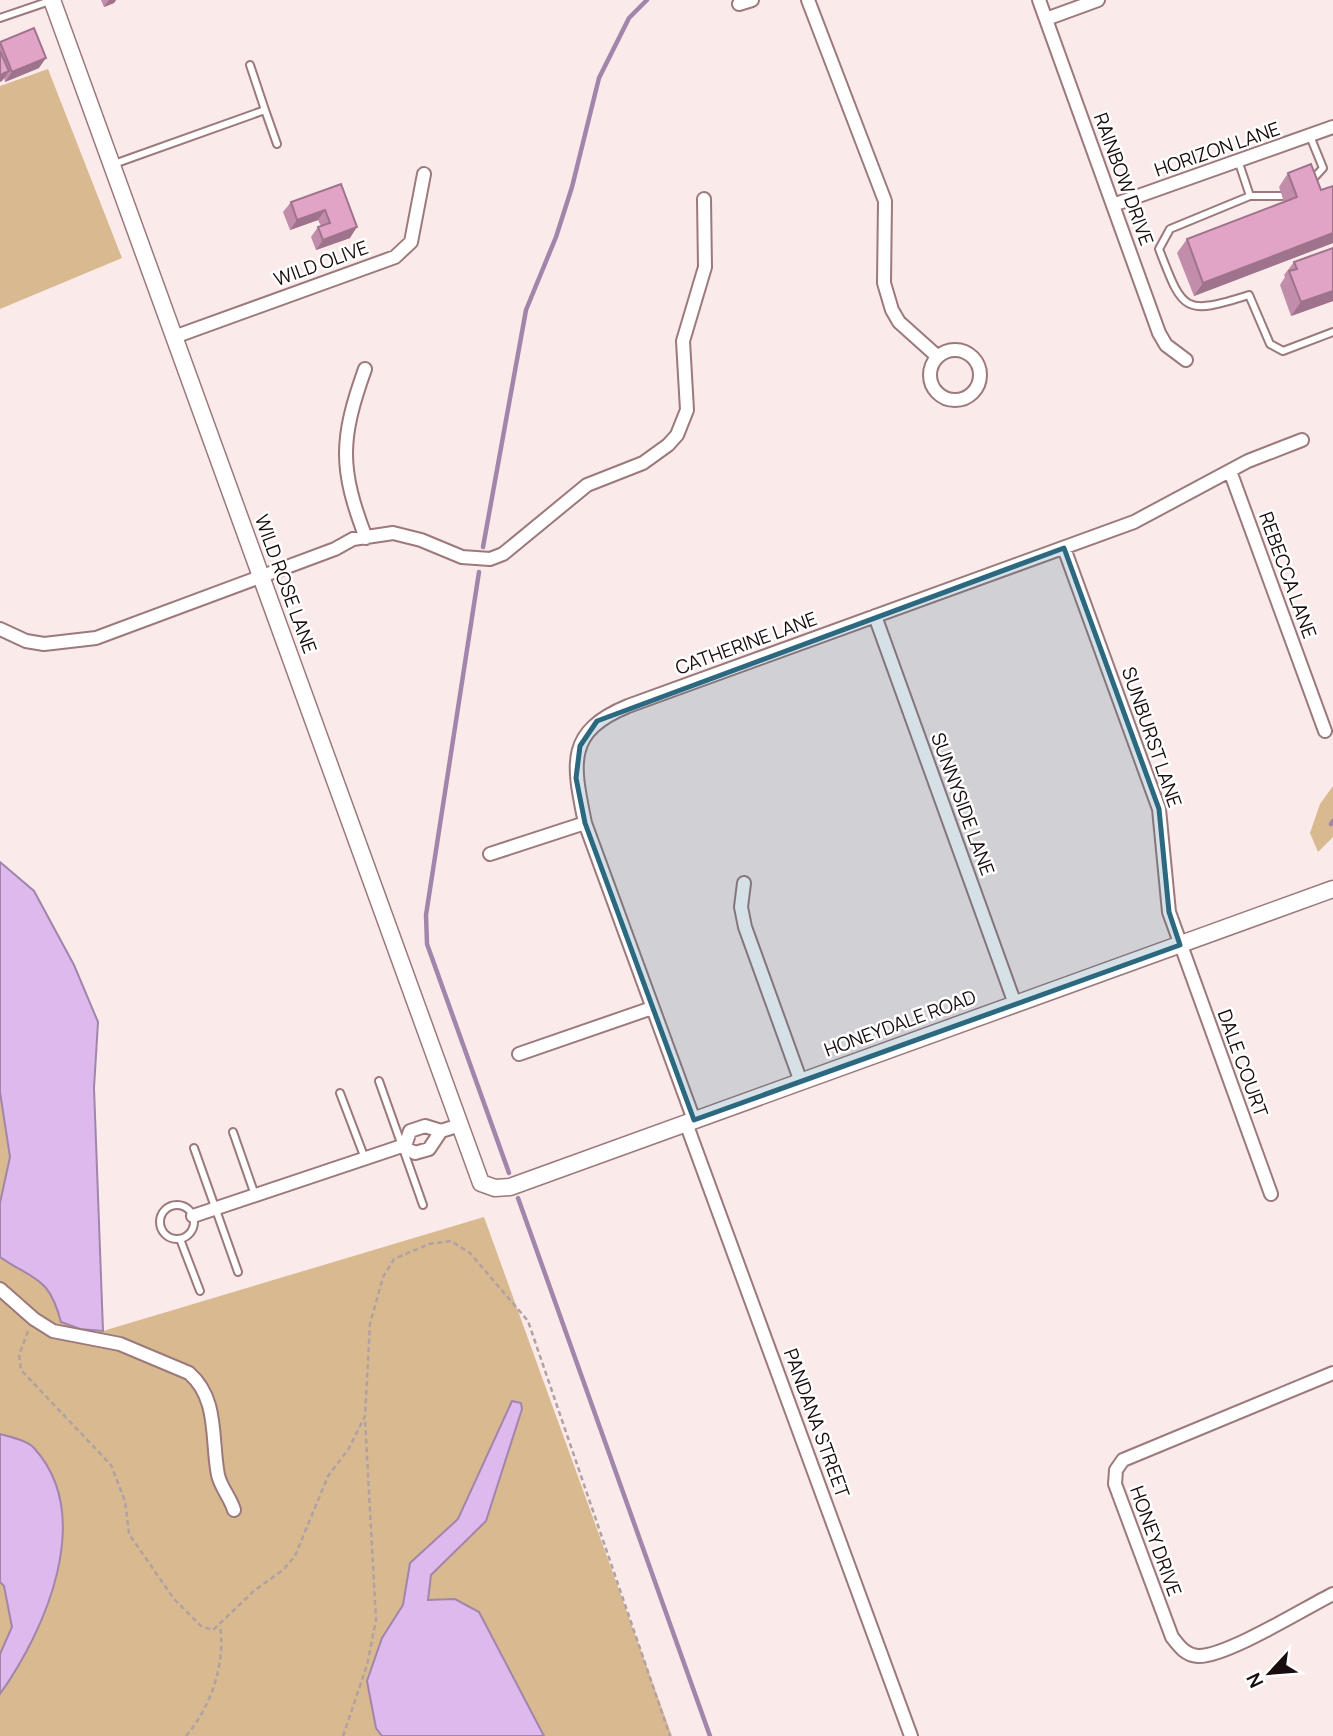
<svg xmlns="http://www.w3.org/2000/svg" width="1333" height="1736" font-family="Manrope,sans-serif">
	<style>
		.green { fill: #d9b990 }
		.water { fill: #ddb9ee; stroke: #a285ab; stroke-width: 2 }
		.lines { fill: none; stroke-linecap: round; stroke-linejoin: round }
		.stream { stroke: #a285ab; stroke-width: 4.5 }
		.service-casing { stroke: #9c797b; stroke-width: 10 }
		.minor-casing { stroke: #9c797b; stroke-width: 16 }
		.tertiary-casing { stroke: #9c797b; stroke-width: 19 }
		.path { stroke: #b0a2a2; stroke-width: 2.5; stroke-dasharray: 5 3.5; stroke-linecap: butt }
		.service { stroke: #fff; stroke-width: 6 }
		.minor { stroke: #fff; stroke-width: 12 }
		.tertiary { stroke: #fff; stroke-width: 16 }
		.wall { fill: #c28daa }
		.shaded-wall { fill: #9e738b }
		.building { fill: #e1a4c6; stroke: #9e738b; stroke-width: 2 }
		.marked { fill: #2c6980; fill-opacity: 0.2; stroke: #2c6980; stroke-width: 5; stroke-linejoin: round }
		.labels { text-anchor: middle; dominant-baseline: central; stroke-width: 5; stroke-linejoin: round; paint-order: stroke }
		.street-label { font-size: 19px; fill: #190d0e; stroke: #fff }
	</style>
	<rect width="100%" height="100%" fill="#faeaea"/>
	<path class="green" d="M48,69L122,258L0,309V86Z
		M1333,786V837L1318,852L1310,833L1320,804Z
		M0,862L34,891L74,965L98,1022L94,1088L103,1331L484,1217L672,1736H0Z"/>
	<path class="water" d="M0,862L34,891L74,965L98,1022L94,1088L103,1331L80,1329L61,1322C49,1276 35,1281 0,1257V1203L10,1157L0,1092Z
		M512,1401L521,1403L522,1409L486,1521L431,1575L428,1600L455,1599L479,1612L544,1736H382L376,1728L367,1681L382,1638L403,1605L410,1563L458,1519Z
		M0,1434C10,1437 27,1440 34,1448C96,1516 45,1631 0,1694V1654L12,1627L4,1586L0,1582Z"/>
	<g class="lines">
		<path class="stream" d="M483,547L526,310L556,237L572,187L599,78L629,18L647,0
			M479,572L426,915L427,944L509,1173
			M1331,824L1333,821
			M518,1198L710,1736"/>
		<g class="service-casing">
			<path id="service" d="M0,18L50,1
				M265,110L277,144
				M1310,136L1323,168L1311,181
				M1239,163L1250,196
				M114,164L265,110L250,65
				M1282,196H1250L1170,229L1159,249C1183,311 1183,316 1249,295L1270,344L1283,351L1333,332
				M379,1081L423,1205
				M340,1093L364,1156
				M233,1132L255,1195
				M194,1148L238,1272
				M160 1222a17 17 0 1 1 34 0a17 17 0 1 1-34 0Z
				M180,1239L200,1291"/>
		</g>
		<g class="minor-casing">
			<path id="minor" d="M808,0L885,201L884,283L892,310L899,322L938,357
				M1039,0L1159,333L1166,345L1186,360
				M739,4L752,0
				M1046,19L1098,0
				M1113,205L1333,127
				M174,337L395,257L411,242L424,174
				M930 375a25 25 0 1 1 50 0a25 25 0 1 1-50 0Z
				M365,369C340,439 339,468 366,538
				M1230,471L1325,731
				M1064,548L1159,809L1169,912L1271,1194
				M875,616L1015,1004
				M0,629L26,641L44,644L96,638L335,549L353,539L393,533L421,540L462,557L490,559L503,554L587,485L643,463L668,445L677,435L687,410L683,341L705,267L704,199
				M490,854L585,823
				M744,883L741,907L745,927L801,1082
				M519,1054L652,1008
				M694,1120L585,823C573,764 565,732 628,706L1134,522L1248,461L1302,440
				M686,1123L911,1736
				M405,1146L410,1131L425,1126L441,1131
				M193,1216L402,1146L415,1153L429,1149L441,1131L460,1125
				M0,1289L34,1319L53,1331L120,1344L189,1373C219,1399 211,1439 218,1475C221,1488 230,1497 234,1510
				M1333,1373L1123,1460L1116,1470L1115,1484L1172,1637C1179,1646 1185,1655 1198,1656C1226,1657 1305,1608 1333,1594"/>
		</g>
		<g class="tertiary-casing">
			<path id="tertiary" d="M52,0L481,1183L495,1188L510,1187L1333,889"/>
		</g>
		<path class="path" d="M28,1331L19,1355L21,1370L111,1465L125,1501L129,1534L174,1599L201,1626L213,1630L255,1590L283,1570L295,1556L328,1476L348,1450L365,1416L370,1324L383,1277L394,1259L429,1244L451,1241L470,1253L528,1321L670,1736
			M186,1736C211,1707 226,1663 220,1625
			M343,1736L367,1665L376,1620L365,1419"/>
		<use href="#service" class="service"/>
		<use href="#minor" class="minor"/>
		<use href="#tertiary" class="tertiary"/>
	</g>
	<path class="wall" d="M101,0H116L114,3L104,7Z
		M0,42L39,68L5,82L4,78L0,82Z
		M1288,173L1321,190L1333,186V243L1194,296L1177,253L1187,239L1284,202L1279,187Z
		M341,184L350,238L316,250L311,237L318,227L321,226L318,220L290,230L283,212L291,202Z
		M1294,262L1333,301L1291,316L1280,285L1285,277L1284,275Z"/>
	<path class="shaded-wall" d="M109,0H116L114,3L104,7Z
		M46,58L39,68L5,82L12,72Z
		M9,71L2,81L0,82V75Z
		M325,210L318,220L290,230L297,220Z
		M357,227L350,238L316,250L323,240Z
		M1333,233V243L1194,296L1203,283Z
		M1333,291V301L1291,316L1301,302Z"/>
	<path class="building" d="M34,28L46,58L12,72L0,42Z
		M0,51L9,71L0,75Z
		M1311,164L1321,190L1333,186V233L1203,283L1187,239L1297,197L1288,173Z
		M341,184L357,227L323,240L318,227L330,223L325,210L297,220L291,202Z
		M1333,248V291L1301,302L1289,271L1297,269L1294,262Z"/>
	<path class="marked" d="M1064,548L1159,809L1169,912L1180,945L694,1120L585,823L576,778L580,746L597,721Z"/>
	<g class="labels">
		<g class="street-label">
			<text transform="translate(1217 149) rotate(-19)">HORIZON LANE</text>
			<text transform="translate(1124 179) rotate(70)">RAINBOW DRIVE</text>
			<text transform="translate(321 263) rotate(-20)">WILD OLIVE</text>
			<text transform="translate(1288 575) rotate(70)">REBECCA LANE</text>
			<text transform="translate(286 584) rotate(70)">WILD ROSE LANE</text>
			<text transform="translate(746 643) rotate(-20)">CATHERINE LANE</text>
			<text transform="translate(1152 737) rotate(71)">SUNBURST LANE</text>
			<text transform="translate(963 804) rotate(70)">SUNNYSIDE LANE</text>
			<text transform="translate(900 1023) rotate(-20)">HONEYDALE ROAD</text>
			<text transform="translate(1243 1063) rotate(70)">DALE COURT</text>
			<text transform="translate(817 1423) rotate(70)">PANDANA STREET</text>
			<text transform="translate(1156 1541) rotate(70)">HONEY DRIVE</text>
		</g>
	</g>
	<g transform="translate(1270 1673) rotate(244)" stroke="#ffffff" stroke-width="5" paint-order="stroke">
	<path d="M0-5L12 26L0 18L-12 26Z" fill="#190d0e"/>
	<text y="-10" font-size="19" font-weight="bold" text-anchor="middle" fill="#190d0e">N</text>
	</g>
</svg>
